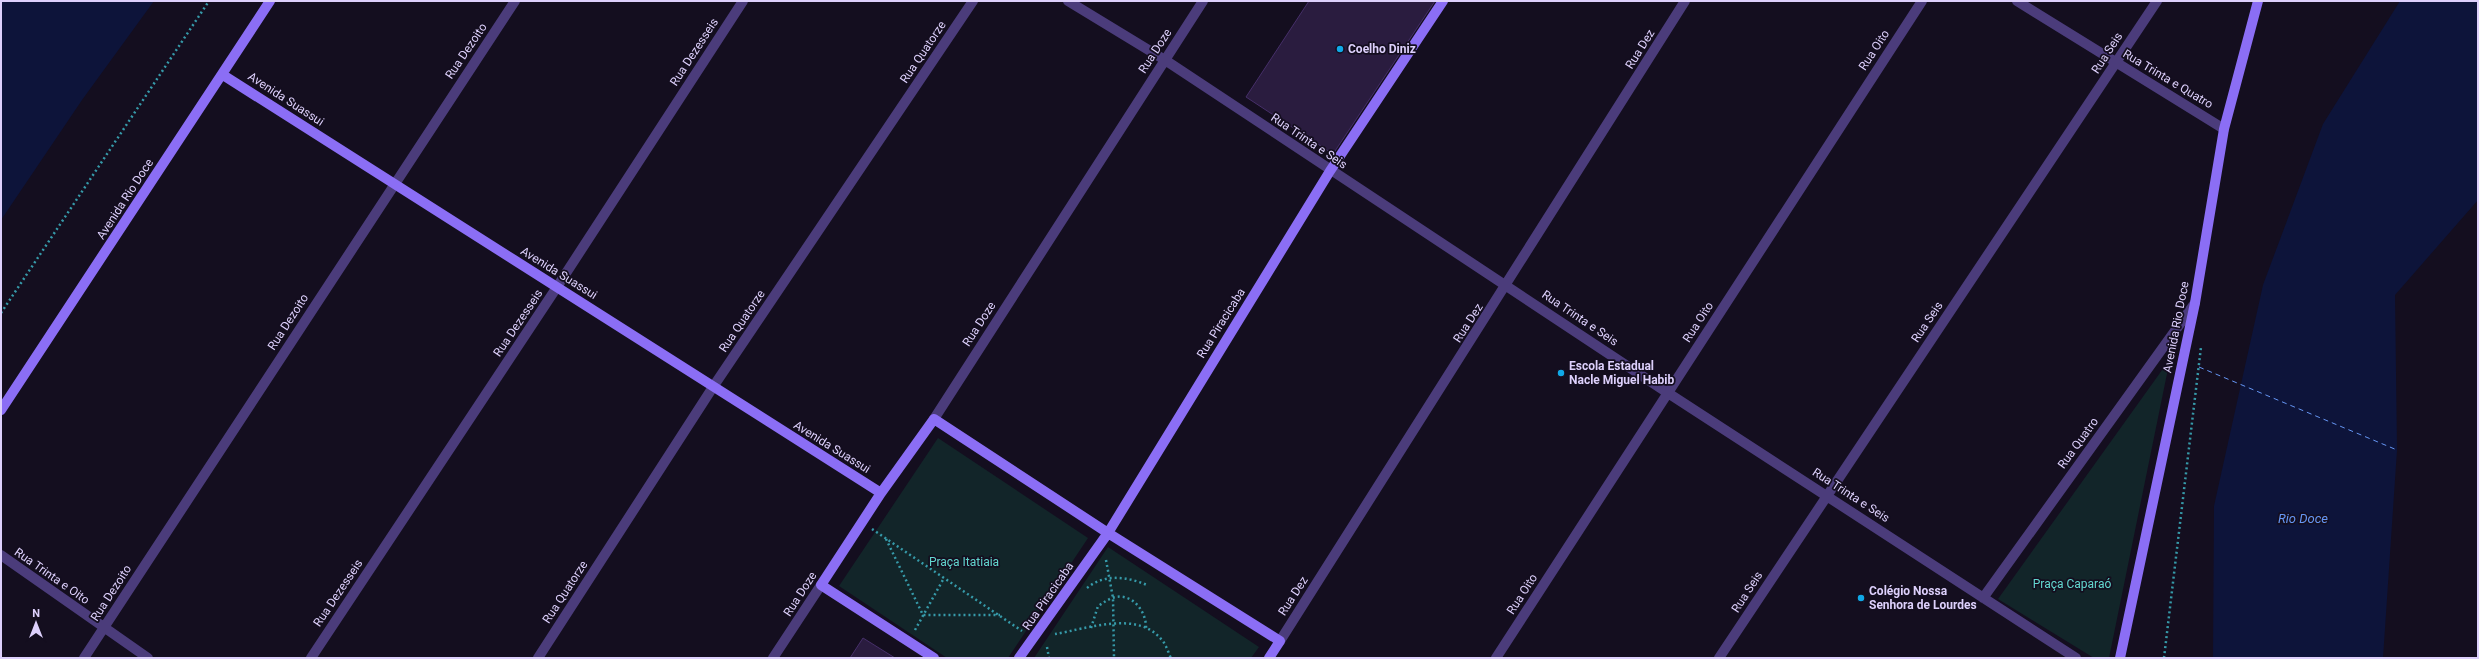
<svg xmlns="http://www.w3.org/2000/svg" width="2479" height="659" font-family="Roboto,sans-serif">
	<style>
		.green { fill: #122529 }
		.water { fill: #0d143a }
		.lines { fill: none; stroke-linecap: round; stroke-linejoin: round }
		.ferry { stroke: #6596f4; stroke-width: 1; stroke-dasharray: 5 4; stroke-linecap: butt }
		.building { fill: #2a1c3f; stroke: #462f69 }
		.path { stroke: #369aa9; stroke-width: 2.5; stroke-dasharray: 2 3; stroke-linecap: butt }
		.street { stroke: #4b3c7b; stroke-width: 10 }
		.secondary { stroke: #8b6ef5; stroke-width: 10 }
		.poi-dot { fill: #10a8e7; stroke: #140e1f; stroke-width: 1.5 }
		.labels { text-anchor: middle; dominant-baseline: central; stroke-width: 3.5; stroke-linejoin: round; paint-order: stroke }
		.poi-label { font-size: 12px; font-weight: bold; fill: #ddd0fc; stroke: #140e1f; text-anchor: start }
		.street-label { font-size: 12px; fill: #ddd0fc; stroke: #140e1f }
		.park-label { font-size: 12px; fill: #62d6cf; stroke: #140e1f }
		.water-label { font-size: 13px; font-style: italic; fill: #6596f4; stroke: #140e1f }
	</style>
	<rect width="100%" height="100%" fill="#140e1f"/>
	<path class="green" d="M2170,359L2109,658H2094L1998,599Z
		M938,438L1088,538L1008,658H947L839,586Z
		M1108,547L1259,647L1251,658H1034Z"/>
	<path class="water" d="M1,1H154L82,100L1,220Z
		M2400,1H2478V200L2395,295L2397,450L2383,658H2213L2214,506L2263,285L2323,124Z"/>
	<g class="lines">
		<path class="ferry" d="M2199,367L2397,450"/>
	</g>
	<path class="building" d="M1309,1H1435L1333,154L1246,97Z
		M863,638L895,658H850Z"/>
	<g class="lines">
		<path class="path" d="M1,313L209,1
			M872,529L1022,631
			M886,539L923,615H1000
			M1106,560L1113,598L1114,658
			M1087,588C1105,573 1128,577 1147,585
			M1091,628L1098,606C1103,603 1107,600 1112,598C1132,591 1147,612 1146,629
			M915,630L944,578
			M1055,634C1086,629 1137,610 1161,639C1166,644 1168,652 1171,658
			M1047,647L1049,658
			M2164,658L2201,347"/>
		<path class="street" d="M1068,1L1165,60L1668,393L2076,658
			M2017,1L2224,129
			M934,419L1203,1
			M1,555L148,658
			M1983,598L2195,303
			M1280,641L1685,1
			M84,658L515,1
			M311,658L557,287L743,1
			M538,658L713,387L973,1
			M773,658L821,585
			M1496,658L1922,1
			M1719,658L2157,1"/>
		<path class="secondary" d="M223,75L881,493
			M1,410L270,1
			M934,658L821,585L881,493L934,419L1108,533L1280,641L1269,658
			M1019,658L1108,533L1330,171L1443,1
			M2120,658L2195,303L2224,129L2258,1"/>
	</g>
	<g class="poi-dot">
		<circle cx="1340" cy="49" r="4"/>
		<circle cx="1561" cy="373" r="4"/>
		<circle cx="1861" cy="598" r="4"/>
	</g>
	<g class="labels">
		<g class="poi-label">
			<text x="1348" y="49">Coelho Diniz</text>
			<text x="1569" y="366">Escola Estadual<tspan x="1569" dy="14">Nacle Miguel Habib</tspan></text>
			<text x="1869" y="591">Colégio Nossa<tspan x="1869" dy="14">Senhora de Lourdes</tspan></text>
		</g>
		<g class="street-label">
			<text transform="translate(1640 49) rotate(-58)">Rua Dez</text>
			<text transform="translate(1874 50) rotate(-57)">Rua Oito</text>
			<text transform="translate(466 51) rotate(-56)">Rua Dezoito</text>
			<text transform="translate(1155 51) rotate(-57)">Rua Doze</text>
			<text transform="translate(694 52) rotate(-57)">Rua Dezesseis</text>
			<text transform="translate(923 52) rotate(-56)">Rua Quatorze</text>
			<text transform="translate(2107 53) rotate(-57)">Rua Seis</text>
			<text transform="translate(2168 79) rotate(31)">Rua Trinta e Quatro</text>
			<text transform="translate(286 99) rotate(33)">Avenida Suassui</text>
			<text transform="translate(1309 141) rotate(34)">Rua Trinta e Seis</text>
			<text transform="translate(125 199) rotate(-57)">Avenida Rio Doce</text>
			<text transform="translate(559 273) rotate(32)">Avenida Suassui</text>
			<text transform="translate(1580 318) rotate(34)">Rua Trinta e Seis</text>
			<text transform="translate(742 321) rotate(-56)">Rua Quatorze</text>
			<text transform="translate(288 322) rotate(-57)">Rua Dezoito</text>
			<text transform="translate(1698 322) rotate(-57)">Rua Oito</text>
			<text transform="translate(1927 322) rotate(-56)">Rua Seis</text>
			<text transform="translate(518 323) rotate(-56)">Rua Dezesseis</text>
			<text transform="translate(1221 323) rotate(-58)">Rua Piracicaba</text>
			<text transform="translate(1468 323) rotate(-57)">Rua Dez</text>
			<text transform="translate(979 324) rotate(-57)">Rua Doze</text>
			<text transform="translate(2176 327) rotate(-79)">Avenida Rio Doce</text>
			<text transform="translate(2078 443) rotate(-54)">Rua Quatro</text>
			<text transform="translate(832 447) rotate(32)">Avenida Suassui</text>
			<text transform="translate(1851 495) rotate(33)">Rua Trinta e Seis</text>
			<text transform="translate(52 576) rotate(35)">Rua Trinta e Oito</text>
			<text transform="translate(565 592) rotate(-57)">Rua Quatorze</text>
			<text transform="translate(1747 592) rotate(-57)">Rua Seis</text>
			<text transform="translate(111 593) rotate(-57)">Rua Dezoito</text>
			<text transform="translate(338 593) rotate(-56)">Rua Dezesseis</text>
			<text transform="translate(800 594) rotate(-57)">Rua Doze</text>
			<text transform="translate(1522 594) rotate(-57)">Rua Oito</text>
			<text transform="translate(1048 596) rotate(-55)">Rua Piracicaba</text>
			<text transform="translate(1293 596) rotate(-57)">Rua Dez</text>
		</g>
		<g class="park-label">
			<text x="964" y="562">Praça Itatiaia</text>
			<text x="2072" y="584">Praça Caparaó</text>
		</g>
		<g class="water-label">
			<text x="2303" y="518">Rio Doce</text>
		</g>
	</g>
	<rect width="2479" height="659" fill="none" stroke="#ddd0fc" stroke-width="4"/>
	<g transform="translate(36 623)" stroke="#140e1f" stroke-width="3" paint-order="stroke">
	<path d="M0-3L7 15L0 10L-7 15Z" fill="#ddd0fc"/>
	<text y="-6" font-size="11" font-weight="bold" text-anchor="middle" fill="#ddd0fc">N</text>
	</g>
</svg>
